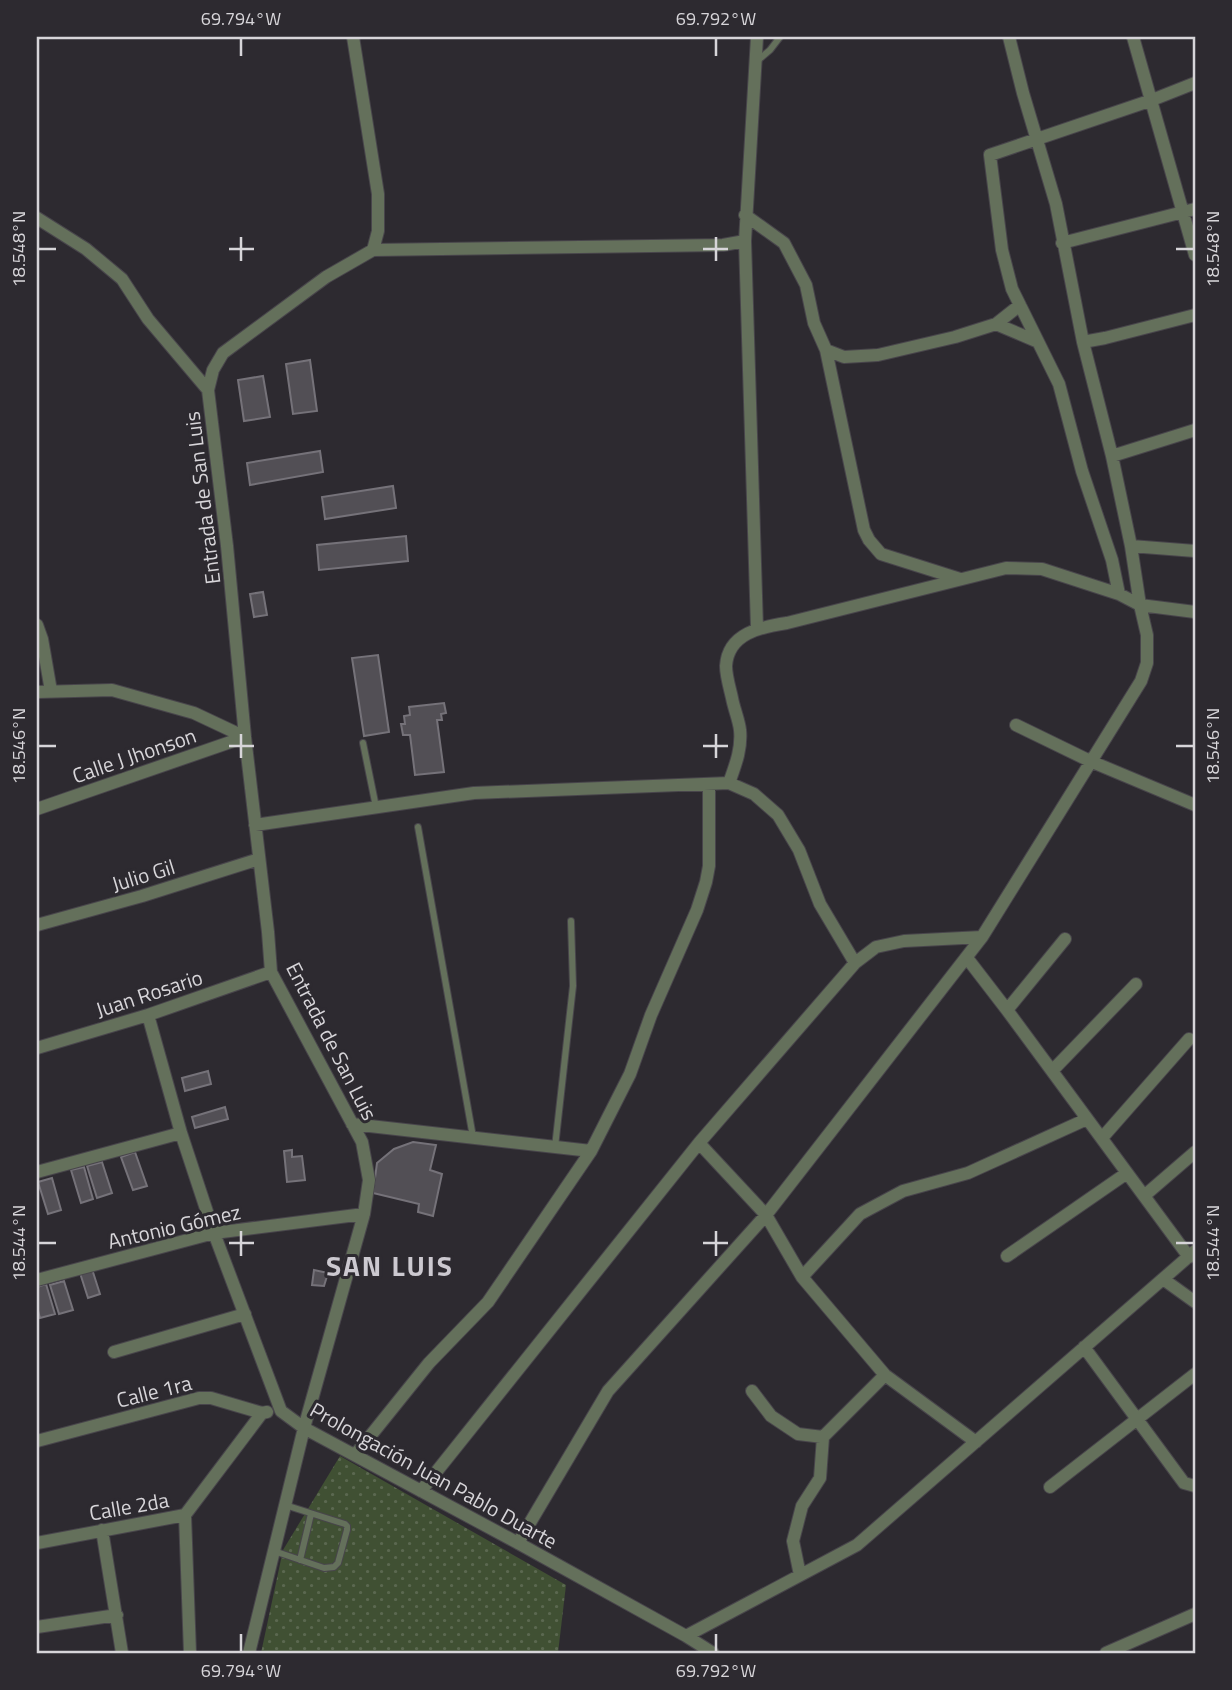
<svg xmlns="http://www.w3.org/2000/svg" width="1232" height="1690" font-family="'Titillium Web',sans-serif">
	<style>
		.grass { fill: url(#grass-dots) }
		.building { fill: #524f55; stroke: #757279; stroke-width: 2 }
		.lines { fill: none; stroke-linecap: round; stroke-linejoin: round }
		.service-casing { stroke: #48454b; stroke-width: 8 }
		.minor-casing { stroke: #48454b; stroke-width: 14 }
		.service { stroke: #64705b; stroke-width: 6 }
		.minor { stroke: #64705b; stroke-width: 12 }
		.ticks { fill: none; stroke: #d7d5d9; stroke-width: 2.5 }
		.labels { text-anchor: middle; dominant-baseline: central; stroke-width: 6; stroke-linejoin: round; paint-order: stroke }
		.street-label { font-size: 21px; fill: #d7d5d9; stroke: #2d2a30 }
		.district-label { font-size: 28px; font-weight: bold; letter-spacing: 2px; fill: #ccc9d0; stroke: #2d2a30 }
		.neatline { fill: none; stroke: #d7d5d9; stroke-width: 2.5 }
		.ticks-label { font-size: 18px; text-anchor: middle; fill: #d7d5d9 }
	</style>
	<defs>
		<pattern id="grass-dots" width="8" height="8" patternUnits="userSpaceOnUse" patternTransform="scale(1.75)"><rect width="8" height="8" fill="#405033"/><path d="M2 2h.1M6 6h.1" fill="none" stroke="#5b6850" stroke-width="1.8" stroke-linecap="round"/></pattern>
	</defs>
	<rect width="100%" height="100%" fill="#2d2a30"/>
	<path class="grass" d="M340,1456L566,1585L558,1653H261L283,1550Z"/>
	<path class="building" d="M310,360L317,411L293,414L286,364Z
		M263,376L270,417L244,421L238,380Z
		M320,451L323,472L250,485L247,463Z
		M393,486L396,508L325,519L322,497Z
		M406,536L408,561L319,570L317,545Z
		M263,592L267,615L254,617L250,594Z
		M378,655L389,732L364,736L352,658Z
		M444,703L446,713L441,714L442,720H437L444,772L415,775L410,735H403L401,724H405L404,716L410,715L409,707Z
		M208,1071L211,1084L185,1091L182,1078Z
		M225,1107L228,1119L195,1128L192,1117Z
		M413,1142L436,1145L430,1170L442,1174L433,1216L418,1212L419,1204L373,1193L377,1163L394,1149Z
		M292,1150V1157L302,1156L305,1180L287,1182L284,1151Z
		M135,1152L147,1186L133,1190L121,1157Z
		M102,1162L112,1193L97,1198L87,1166Z
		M84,1167L93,1199L81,1203L71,1170Z
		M52,1178L61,1210L48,1214L38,1182Z
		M92,1269L100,1294L88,1298L80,1273Z
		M314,1270L328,1273L324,1286L312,1285Z
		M64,1281L73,1310L59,1314L50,1285Z
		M46,1284L55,1314L40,1318L37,1307V1287Z"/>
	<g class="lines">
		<g class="service-casing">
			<path id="service" d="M757,61L770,50L780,37
				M363,743L376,807
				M418,827L473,1137
				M555,1147L573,986L571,921
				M274,1551L324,1568L334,1567L338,1563L347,1530V1526L345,1524L285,1505
				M300,1560L311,1514"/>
		</g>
		<g class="minor-casing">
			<path id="minor" d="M353,37L378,194V231L373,250
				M1133,37L1195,255
				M1195,83L1152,100L990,155L1002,250L1012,289L1059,384L1082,471L1112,560L1119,594L1140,605L1195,612
				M745,215L784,243L806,285L814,323L826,350L844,357L878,355L955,337L996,324L1020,305
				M37,218L86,249L122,279L148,319L208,390
				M745,241L757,628
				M1062,243L1195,209
				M996,324L1036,341
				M1083,342L1105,338L1195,315
				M826,350L864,530L869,540L881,554L960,579
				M1112,456L1195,430
				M1131,546L1195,551
				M37,625L42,639L51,691
				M37,692L112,690L194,713L245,737
				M1016,725L1090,761L1195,805
				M729,783C735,766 742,749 740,730C739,720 734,709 732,698C730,689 726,676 726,666C728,633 761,627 787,623L1006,568L1042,569L1119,594
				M37,809L245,737
				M255,825L474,793L729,783L754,794L778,815L799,850L820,904L855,963
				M37,925L142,896L259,859
				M967,958L1007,1010L1189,1257
				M1007,1010L1065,939
				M148,1015L181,1133L214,1233L281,1411L304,1428L518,1543L686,1636L713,1653
				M37,1048L148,1015L271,972
				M1052,1071L1136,984
				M352,1124L591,1151
				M1102,1138L1189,1039
				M699,1143L766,1215L802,1277L885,1375L976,1442
				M37,1172L181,1133
				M1144,1196L1195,1152
				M1007,1256L1127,1173
				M802,1277L860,1214L903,1191L968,1173L1087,1119
				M1163,1279L1195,1302
				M37,1280L214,1233L364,1214
				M1084,1347L1184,1483L1195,1486
				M114,1352L245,1314
				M752,1391L771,1416L798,1434L823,1437
				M37,1441L199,1398H211L262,1413L267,1412
				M355,1455L429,1363L488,1302L591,1151L630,1074L651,1015L697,910L706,882L709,866V784
				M1050,1487L1195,1374
				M421,1491L699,1143L855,963L876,947L904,941L982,937
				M185,1515L190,1653
				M102,1530L122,1653
				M37,1543L185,1515L262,1413
				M518,1543L608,1391L766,1215L982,937L1141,681L1147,663V635L1140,605L1131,546L1112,456L1083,342L1056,204L1023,93L1009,37
				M800,1575L793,1541L802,1506L820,1478L823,1437L885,1375
				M37,1627L117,1615
				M686,1636L857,1545L1195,1251
				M249,1653L304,1428L364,1214L369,1180L362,1142L271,972L268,932L245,737L227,546L208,390L213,370L223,353L326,277L373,250L723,245L745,241L757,37
				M1106,1653L1195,1614"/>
		</g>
		<use href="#service" class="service"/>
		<use href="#minor" class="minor"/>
	</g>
	<path class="ticks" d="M241,38V56M716,38V56M241,237V261M716,237V261M38,249H56M229,249H254M703,249H728M1176,249H1194M241,734V758M716,734V758M38,746H56M229,746H254M703,746H728M1176,746H1194M241,1231V1256M716,1231V1256M38,1243H56M229,1243H254M703,1243H728M1176,1243H1194M241,1634V1652M716,1634V1652"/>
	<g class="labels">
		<g class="street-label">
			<text transform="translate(202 498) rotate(-97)">Entrada de San Luis</text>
			<text transform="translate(134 755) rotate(-19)">Calle J Jhonson</text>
			<text transform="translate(143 875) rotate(-17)">Julio Gil</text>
			<text transform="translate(149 993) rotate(-18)">Juan Rosario</text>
			<text transform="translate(332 1041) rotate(63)">Entrada de San Luis</text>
			<text transform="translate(174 1226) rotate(-13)">Antonio Gómez</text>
			<text transform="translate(154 1391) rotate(-14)">Calle 1ra</text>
			<text transform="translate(434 1475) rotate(29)">Prolongación Juan Pablo Duarte</text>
			<text transform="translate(129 1506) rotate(-10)">Calle 2da</text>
		</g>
		<g class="district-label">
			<text x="390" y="1265">SAN LUIS</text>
		</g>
	</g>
	<rect width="1232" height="1690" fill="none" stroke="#2d2a30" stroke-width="77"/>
	<rect x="38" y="38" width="1156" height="1614" class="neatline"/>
	<g class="ticks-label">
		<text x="241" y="25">69.794°W</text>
		<text x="716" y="25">69.792°W</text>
		<text transform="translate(19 249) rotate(-90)" y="6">18.548°N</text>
		<text transform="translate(1213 249) rotate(-90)" y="6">18.548°N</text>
		<text transform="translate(19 746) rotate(-90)" y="6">18.546°N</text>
		<text transform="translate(1213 746) rotate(-90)" y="6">18.546°N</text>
		<text transform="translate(19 1243) rotate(-90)" y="6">18.544°N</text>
		<text transform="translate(1213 1243) rotate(-90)" y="6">18.544°N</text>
		<text x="241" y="1677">69.794°W</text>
		<text x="716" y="1677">69.792°W</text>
	</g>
</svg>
